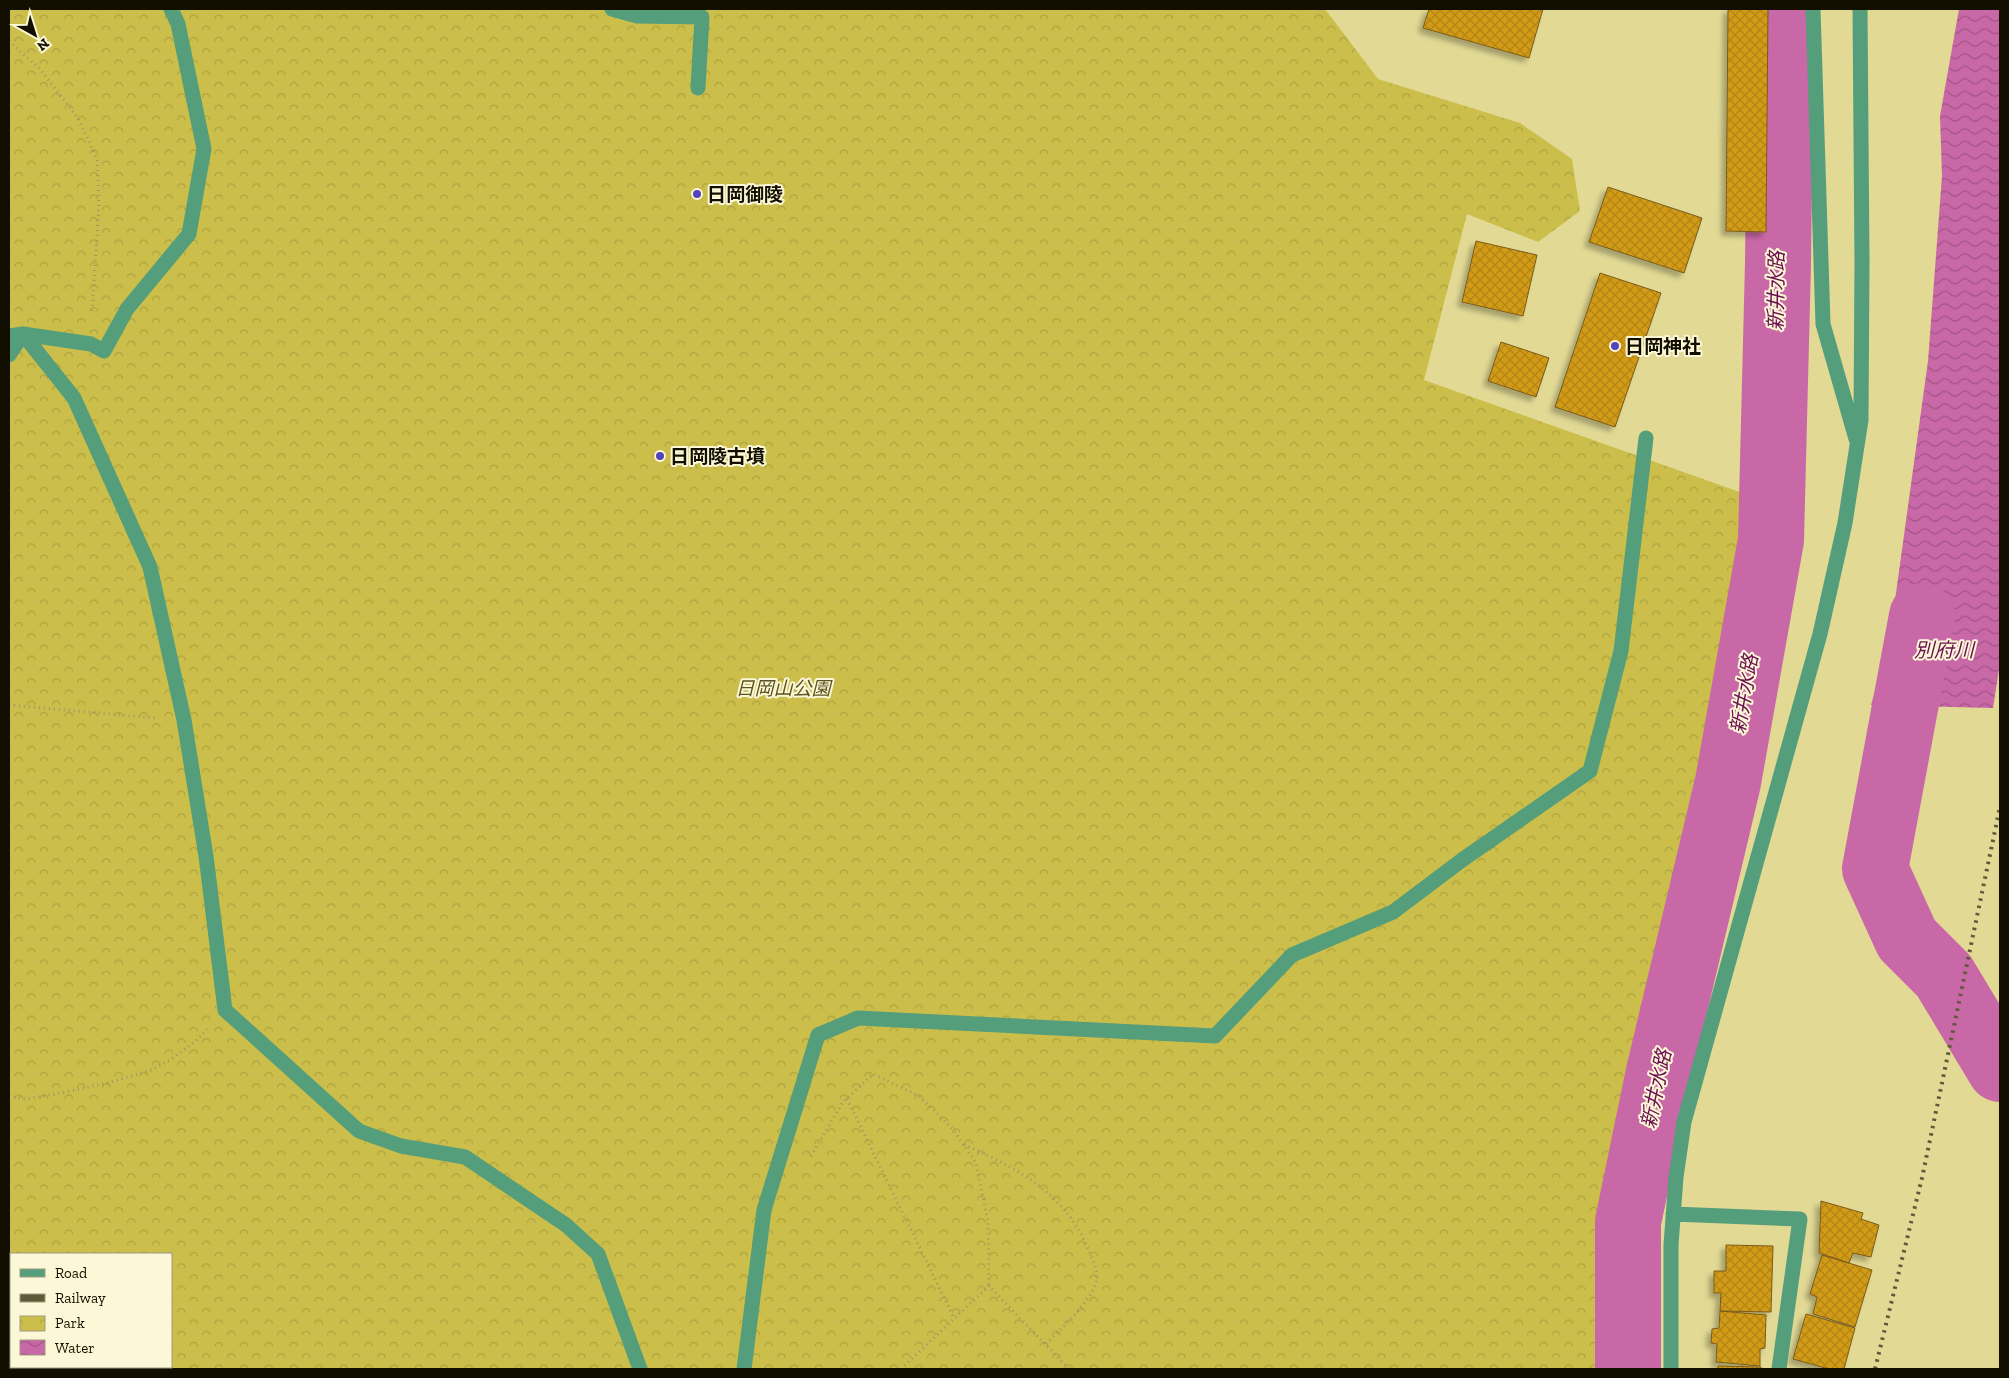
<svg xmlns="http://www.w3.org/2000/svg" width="2009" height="1378" font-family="'Zilla Slab','Noto Sans JP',serif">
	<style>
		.park { fill: url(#park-crowns); fill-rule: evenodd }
		.water { fill: url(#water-waves) }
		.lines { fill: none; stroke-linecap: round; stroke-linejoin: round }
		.river { stroke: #c968a7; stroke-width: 66 }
		.building { fill: url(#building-cross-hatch); stroke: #795b1b; filter: url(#shadow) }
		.path { stroke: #9e9764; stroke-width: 3; stroke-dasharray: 1 4; stroke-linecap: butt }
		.minor { stroke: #549e7b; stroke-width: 15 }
		.rail { stroke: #5f5a37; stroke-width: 4; stroke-dasharray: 2.5 5; stroke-linecap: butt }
		.poi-dot { fill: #5143ba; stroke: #fcf8d7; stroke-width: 2 }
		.labels { text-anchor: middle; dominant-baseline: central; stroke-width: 4; stroke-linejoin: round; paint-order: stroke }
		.poi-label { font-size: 19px; font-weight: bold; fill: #120e00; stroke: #fcf8d7; text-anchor: start }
		.park-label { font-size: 19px; font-style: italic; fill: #5a5322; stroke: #fcf8d7 }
		.water-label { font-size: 20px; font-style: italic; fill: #690f51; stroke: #fcf8d7 }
	</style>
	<defs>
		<pattern id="park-crowns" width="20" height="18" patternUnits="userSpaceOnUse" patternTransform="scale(1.25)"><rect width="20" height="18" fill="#ccbe4b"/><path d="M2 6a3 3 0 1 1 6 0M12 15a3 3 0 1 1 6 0" fill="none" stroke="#aea240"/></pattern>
		<pattern id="water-waves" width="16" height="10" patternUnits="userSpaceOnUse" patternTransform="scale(1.25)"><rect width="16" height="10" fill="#c968a7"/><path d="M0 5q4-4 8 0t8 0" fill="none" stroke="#a25486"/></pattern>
		<pattern id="building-cross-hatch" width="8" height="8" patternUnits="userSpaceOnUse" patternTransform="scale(1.25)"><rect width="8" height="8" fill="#d29b15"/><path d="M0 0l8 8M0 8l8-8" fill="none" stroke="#b38412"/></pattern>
		<filter id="shadow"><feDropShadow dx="-4.5" dy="4.5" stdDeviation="2.5" flood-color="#0004"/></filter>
	</defs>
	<rect width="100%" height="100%" fill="#e1d994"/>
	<path class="park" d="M9,9H1325L1378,79L1520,123L1572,159L1580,211L1538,242L1467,214L1424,380L1765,501L1764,556L1728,751L1625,1162L1617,1369H9ZM11,1254H171V1367H11Z"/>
	<path class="water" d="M1959,9H2000V663L1993,708L1871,705L1889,644L1928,361L1942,176L1940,116Z"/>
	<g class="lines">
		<path class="river" d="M1922,616L1875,869L1907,939L1944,976L2000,1069
			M1628,1369V1222L1659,1072L1728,782L1771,540L1778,263L1781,9"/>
	</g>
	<path class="building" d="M1429,9H1543L1529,58L1423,28Z
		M1728,9H1768L1766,232L1726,231Z
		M1608,187L1702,218L1684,273L1589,242Z
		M1476,241L1537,255L1523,316L1462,302Z
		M1600,273L1661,293L1615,427L1555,407Z
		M1501,342L1549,358L1536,397L1488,381Z
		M1821,1201L1863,1213L1861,1219L1879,1225L1871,1257L1853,1253L1849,1263L1819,1253Z
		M1726,1245L1773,1246L1771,1312L1720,1311L1721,1293H1714V1271H1726Z
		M1822,1255L1872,1270L1855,1327L1813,1314L1817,1297L1810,1294Z
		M1720,1311L1766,1315L1765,1348L1760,1349V1366L1716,1362L1717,1344L1711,1343L1712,1329L1719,1328Z
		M1806,1314L1855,1328L1844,1369H1829L1793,1359Z
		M1718,1366L1761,1367V1369H1718Z"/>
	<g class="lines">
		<path class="path" d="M9,41L40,69L78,118L97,159L99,203L92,312
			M9,705L155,718
			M9,1096L25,1099L56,1094L107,1083L151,1070L170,1060L196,1041L207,1029
			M847,1099L954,1318
			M964,1145C1016,1167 1066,1194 1088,1249C1092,1258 1099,1272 1096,1282C1092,1300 1060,1330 1046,1344
			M811,1156L843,1102L873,1074L919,1096L953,1129L976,1163L988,1222L989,1286
			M905,1369L903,1367L989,1286L1069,1369"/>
		<path class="minor" d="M612,9L637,16L702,17L698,88
			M1813,9L1823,324L1856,439
			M9,336L23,334L91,344L104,351L127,309L189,234L204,149L178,24L171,9
			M9,355L23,334L74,398L150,567L184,720L206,856L225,1010L359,1131L401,1146L465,1157L566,1225L598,1254L640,1369
			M1673,1214L1800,1219L1779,1369
			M744,1369L764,1210L818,1035L858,1018L1215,1036L1292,955L1393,912L1462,860L1590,771L1621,651L1646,438
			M1671,1369V1245L1676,1177L1684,1122L1820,634L1845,523L1861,420L1862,262L1860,9"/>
		<path class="rail" d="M1875,1369L1922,1178L2000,807"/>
	</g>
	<g class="poi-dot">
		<circle cx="697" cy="194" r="5"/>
		<circle cx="1615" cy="346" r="5"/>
		<circle cx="660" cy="456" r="5"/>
	</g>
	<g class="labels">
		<g class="poi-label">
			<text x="707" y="194">日岡御陵</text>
			<text x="1625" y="346">日岡神社</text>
			<text x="670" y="456">日岡陵古墳</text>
		</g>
		<g class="park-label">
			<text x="783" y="688">日岡山公園</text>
		</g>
		<g class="water-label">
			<text transform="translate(1776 291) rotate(-89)">新井水路</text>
			<text x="1944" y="650">別府川</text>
			<text transform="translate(1744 694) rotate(-80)">新井水路</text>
			<text transform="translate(1656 1089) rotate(-78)">新井水路</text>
		</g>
	</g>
	<rect width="2009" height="1378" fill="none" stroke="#120e00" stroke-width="20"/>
	<rect x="10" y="1253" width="162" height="115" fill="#fcf8d7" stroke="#9e9a81"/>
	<rect x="20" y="1269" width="25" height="8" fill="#549e7b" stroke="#9e9a81"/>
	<text x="55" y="1278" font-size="15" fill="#120e00">Road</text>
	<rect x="20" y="1294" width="25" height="8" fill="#5f5a37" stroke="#9e9a81"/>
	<text x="55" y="1303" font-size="15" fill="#120e00">Railway</text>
	<rect x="20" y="1316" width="25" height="15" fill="url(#park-crowns)" stroke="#9e9a81"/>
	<text x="55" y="1328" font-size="15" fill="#120e00">Park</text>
	<rect x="20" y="1340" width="25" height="15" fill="url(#water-waves)" stroke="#9e9a81"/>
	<text x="55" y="1353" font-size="15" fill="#120e00">Water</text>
	<g transform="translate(35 35) rotate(141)" stroke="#fcf8d7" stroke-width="4" paint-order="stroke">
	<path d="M0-4L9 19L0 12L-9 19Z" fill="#120e00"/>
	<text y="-8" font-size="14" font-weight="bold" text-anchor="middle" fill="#120e00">N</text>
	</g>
</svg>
